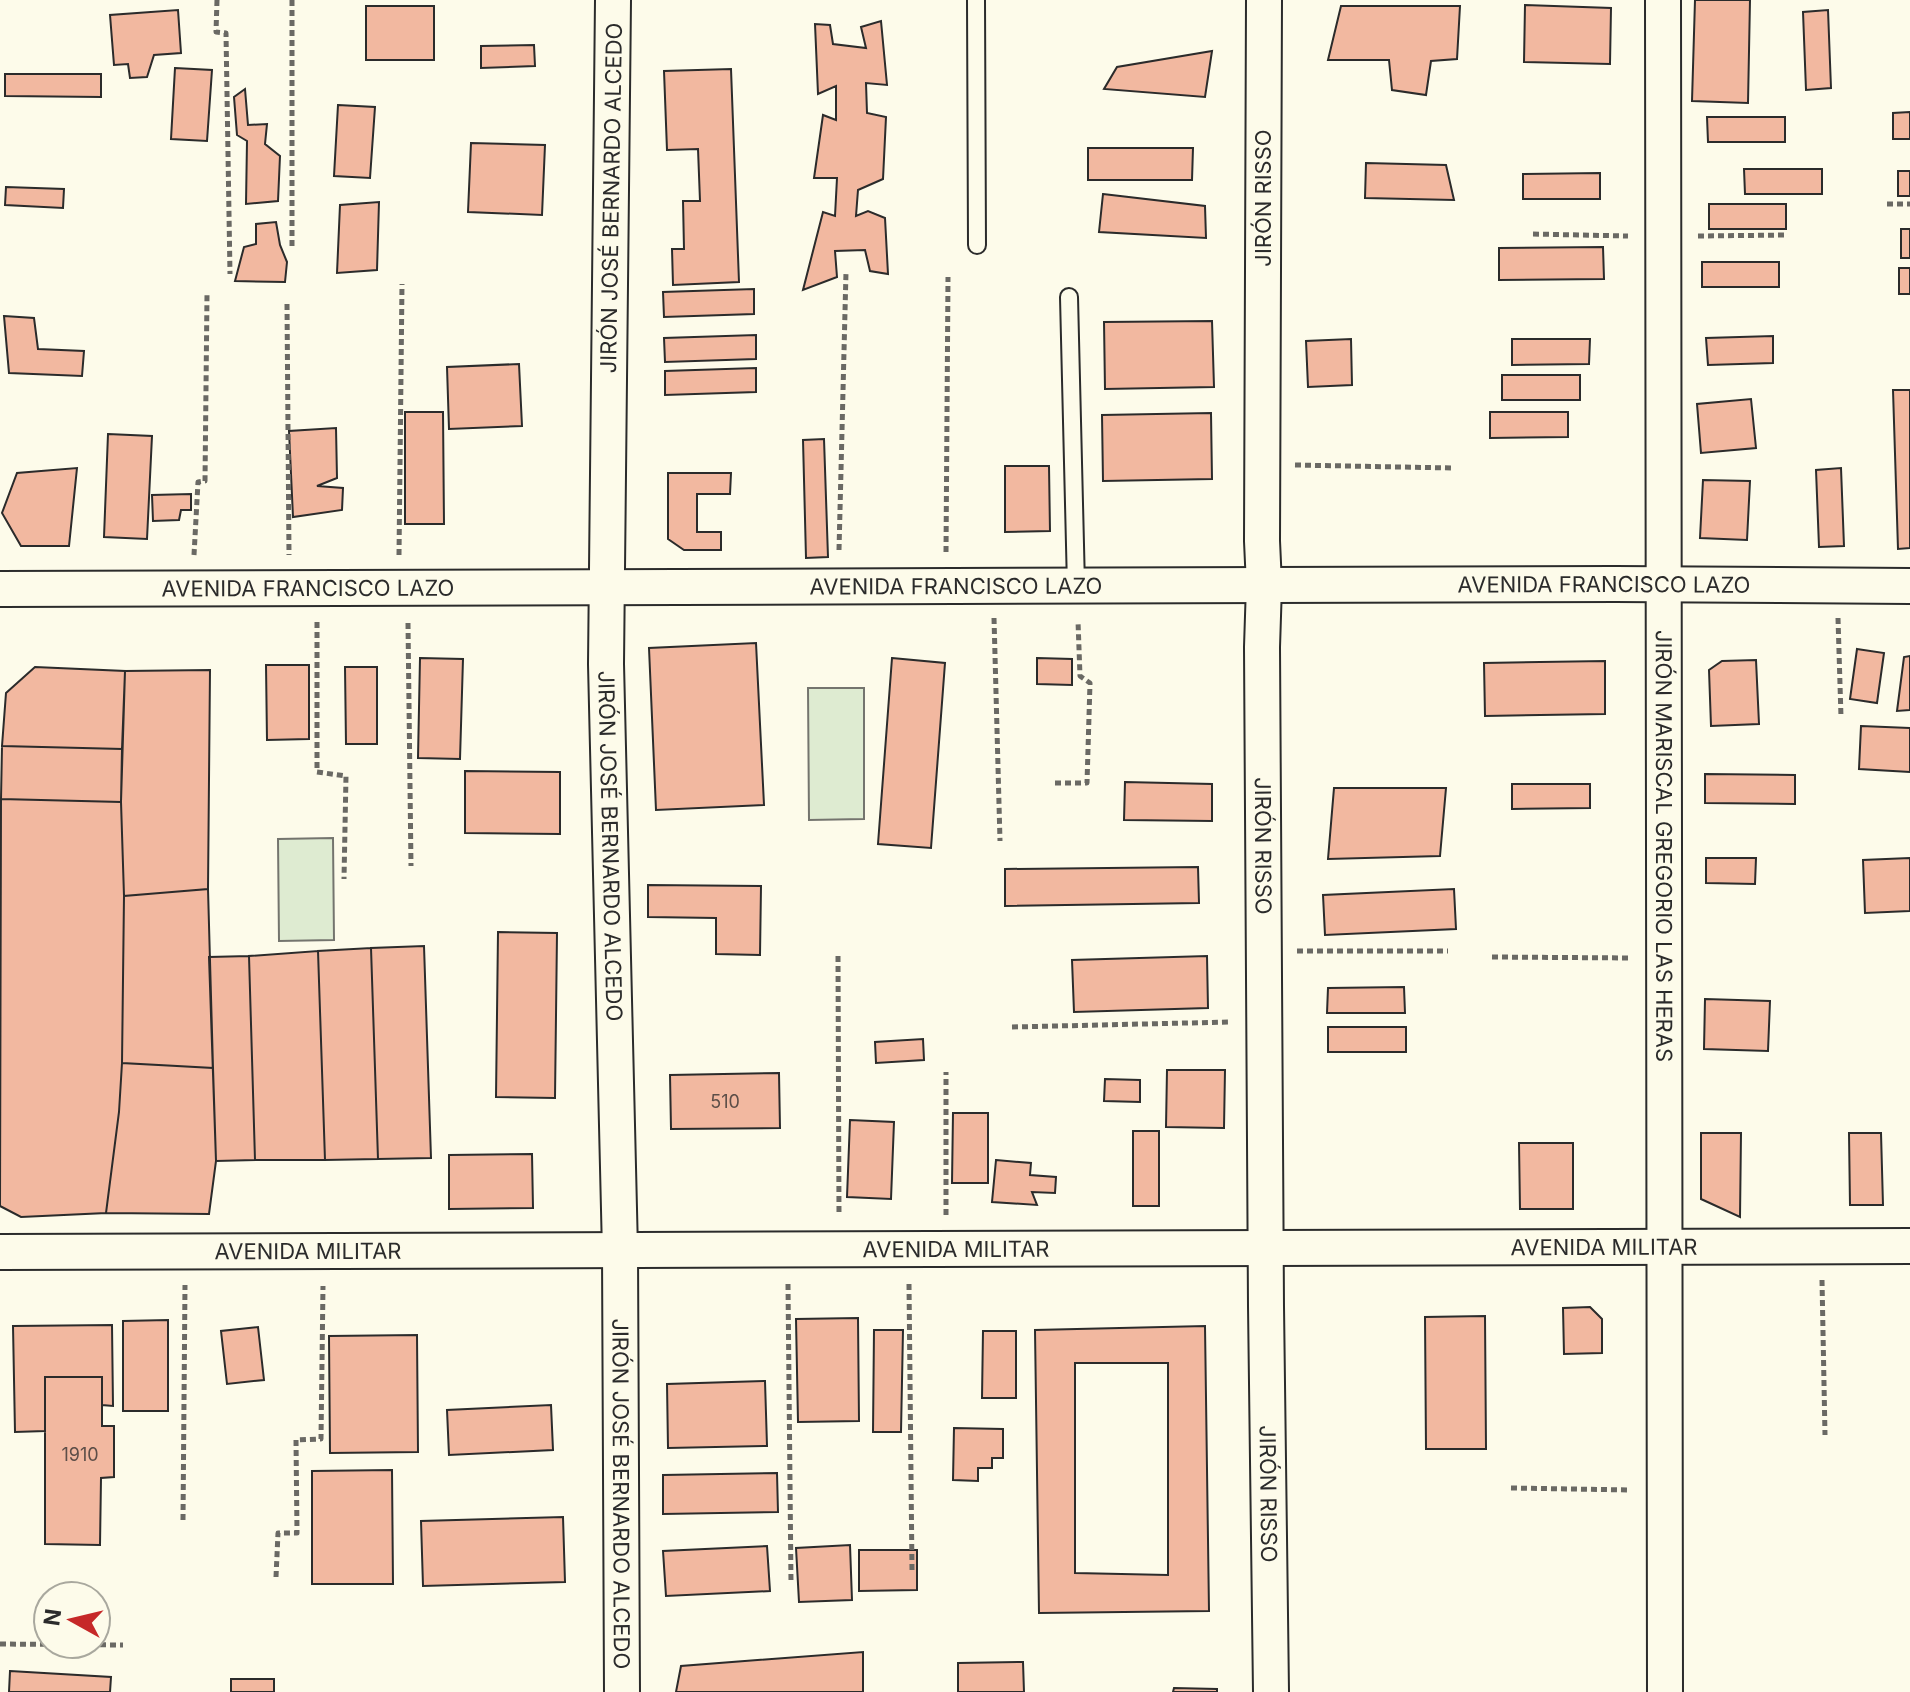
<svg xmlns="http://www.w3.org/2000/svg" width="1910" height="1692" font-family="Inter,sans-serif">
	<style>
		.green { fill: #deebd1; stroke: #74746e; stroke-width: 2 }
		.building { fill: #f2b8a0; stroke: #2b2b2b; stroke-width: 2; fill-rule: evenodd }
		.lines { fill: none; stroke-linecap: round; stroke-linejoin: round }
		.lane-casing { stroke: #2b2b2b; stroke-width: 20 }
		.street-casing { stroke: #2b2b2b; stroke-width: 38 }
		.path { stroke: #6a6964; stroke-width: 5; stroke-dasharray: 6 4; stroke-linecap: butt }
		.lane { stroke: #fdfbea; stroke-width: 16 }
		.street { stroke: #fdfbea; stroke-width: 34 }
		.labels { text-anchor: middle; dominant-baseline: central; stroke-width: 6; stroke-linejoin: round; paint-order: stroke }
		.number-label { font-size: 18px; fill: #5d4e48 }
		.street-label { font-size: 22px; fill: #2b2b2b; stroke: #fdfbea }
	</style>
	<rect width="100%" height="100%" fill="#fdfbea"/>
	<path class="green" d="M808,688H864V819L809,820Z
		M333,838L334,940L279,941L278,839Z"/>
	<path class="building" d="M1695,0H1750L1748,103L1692,101Z
		M1525,5L1611,8L1610,64L1524,62Z
		M366,6H434V60H366Z
		M1341,6H1460L1457,59L1431,61L1426,95L1392,90L1389,60H1328Z
		M178,10L181,53L154,55L147,77L130,78L128,64L114,65L110,15Z
		M1828,10L1831,88L1806,90L1803,12Z
		M881,21L887,85L866,83L867,113L886,117L883,179L858,190L856,216L868,211L885,218L888,274L870,271L865,250L835,251L837,277L803,290L823,212L835,216L837,178H814L823,115L836,120V86L818,94L815,24L830,25L833,44L866,48L861,27Z
		M534,45L535,66L481,68V46Z
		M1212,51L1205,97L1104,89L1117,67Z
		M175,68L212,70L207,141L171,139Z
		M731,69L739,282L673,285L672,249H684L683,201H700L698,149L667,150L664,71Z
		M5,74H101V97L5,96Z
		M245,89L248,125L267,124L265,144L280,156L278,201L246,204L247,141L237,135L234,97Z
		M338,105L375,107L370,178L334,176Z
		M1910,112V139H1893V113Z
		M1707,117H1785V142H1708Z
		M471,143L545,145L542,215L468,212Z
		M1088,148H1193L1192,180H1088Z
		M1366,163L1446,165L1454,200L1365,198Z
		M1744,169H1822V194H1745Z
		M1898,171H1910V196H1898Z
		M1600,173V199H1523V174Z
		M6,187L64,189L63,208L5,205Z
		M1103,194L1205,206L1206,238L1099,232Z
		M379,202L377,270L337,273L340,205Z
		M1709,204H1786V229H1709Z
		M276,222L280,245L287,262L285,282L235,281L244,247L256,244V224Z
		M1901,229H1910V258H1901Z
		M1603,247L1604,279L1499,280V248Z
		M1702,262H1779V287H1702Z
		M1899,268H1910V294H1899Z
		M754,289V314L664,317L663,292Z
		M4,316L34,318L38,349L84,351L82,376L9,373Z
		M1212,321L1214,387L1105,389L1104,322Z
		M756,335V359L665,362L664,338Z
		M1773,336V363L1708,365L1706,338Z
		M1351,339L1352,385L1308,387L1306,341Z
		M1512,339H1590L1589,364L1512,365Z
		M519,364L522,426L449,429L447,367Z
		M756,368V392L665,395V371Z
		M1502,375H1580V400H1502Z
		M1893,390H1910V548L1898,549Z
		M1751,399L1756,448L1701,453L1697,404Z
		M405,412H443L444,524H405Z
		M1490,412H1568V437L1490,438Z
		M1211,413L1212,479L1103,481L1102,415Z
		M336,428L337,478L317,486L343,488L342,510L293,517L289,431Z
		M108,434L152,436L147,539L104,537Z
		M824,439L828,557L806,558L803,440Z
		M1005,466H1049L1050,531L1005,532Z
		M77,468L69,546H21L2,513L17,473Z
		M1841,468L1844,546L1819,547L1816,470Z
		M668,473H731L730,494H697V532H721V550H684L668,539Z
		M1703,480L1750,481L1747,540L1700,538Z
		M191,494V510H181L179,520L153,521L152,495Z
		M756,643L764,805L656,810L649,648Z
		M1857,649L1884,653L1877,703L1850,699Z
		M1910,656V710L1897,711L1904,657Z
		M420,658L463,659L460,759L418,758Z
		M892,658L945,663L931,848L878,844Z
		M1037,658L1072,659V685L1037,684Z
		M1756,660L1759,724L1711,726L1709,670L1722,661Z
		M1605,661V714L1485,716L1484,663Z
		M266,665H309V739L267,740Z
		M35,667L125,671L122,749L2,746L6,693Z
		M345,667H377V744H346Z
		M210,670L208,889L124,896L121,802L125,671Z
		M1861,726L1910,728V772L1859,769Z
		M2,746L122,749L121,802L1,799Z
		M465,771L560,772V834L465,833Z
		M1705,774L1795,775V804L1705,803Z
		M1125,782L1212,784V821L1124,820Z
		M1512,784H1590V808L1512,809Z
		M1334,788H1446L1440,856L1328,859Z
		M1,799L121,802L124,896L122,1063L119,1112L106,1213L21,1217L0,1206Z
		M1706,858H1756L1755,884L1706,883Z
		M1910,858V911L1865,913L1863,860Z
		M1198,867L1199,903L1005,906V869Z
		M648,885L761,886L760,955L716,954V918L648,917Z
		M208,889L213,1068L122,1063L124,896Z
		M1454,889L1456,929L1325,935L1323,895Z
		M498,932L557,933L555,1098L496,1097Z
		M424,946L431,1158L378,1159L371,948Z
		M371,948L378,1159L325,1160L318,951Z
		M318,951L325,1160H255L249,956Z
		M249,956L255,1160L216,1161L209,957Z
		M1207,956L1208,1008L1074,1012L1072,960Z
		M1404,987L1405,1013H1327L1328,988Z
		M1705,999L1770,1001L1768,1051L1704,1049Z
		M1328,1027H1406V1052H1328Z
		M923,1039L924,1060L876,1063L875,1042Z
		M122,1063L213,1068L216,1161L209,1214L106,1213L119,1112Z
		M1167,1070H1225L1224,1128L1166,1127Z
		M779,1073L780,1128L671,1129L670,1075Z
		M1105,1079L1140,1080V1102L1104,1101Z
		M953,1113H988V1183H952Z
		M850,1120L894,1122L891,1199L847,1197Z
		M1133,1131H1159V1206H1133Z
		M1701,1133H1741L1740,1217L1701,1199Z
		M1849,1133H1881L1883,1205H1850Z
		M1519,1143H1573V1209H1520Z
		M532,1154L533,1208L449,1209V1155Z
		M996,1160L1031,1163L1030,1175L1056,1177L1055,1193L1032,1192L1037,1205L992,1202Z
		M1590,1307L1602,1319V1353L1564,1354L1563,1308Z
		M1485,1316L1486,1449H1426L1425,1317Z
		M858,1318L859,1421L798,1422L796,1319Z
		M168,1320V1411H123V1321Z
		M112,1325L113,1406L102,1405V1377H45V1431L15,1432L13,1326Z
		M1205,1326L1209,1611L1039,1613L1035,1330ZM1075,1363H1168V1575L1075,1573Z
		M258,1327L264,1380L227,1384L221,1331Z
		M874,1330H903L901,1432H873Z
		M983,1331H1016V1398H982Z
		M417,1335L418,1452L330,1453L329,1336Z
		M45,1377H102V1426H114V1477L101,1478L100,1545L45,1544Z
		M765,1381L767,1446L668,1448L667,1384Z
		M551,1405L553,1450L449,1455L447,1410Z
		M954,1428L1003,1429V1458H992V1468H978V1481L953,1480Z
		M392,1470L393,1584H312V1471Z
		M777,1473L778,1512L663,1514V1475Z
		M563,1517L565,1582L423,1586L421,1521Z
		M850,1545L852,1600L799,1602L796,1548Z
		M767,1546L770,1591L666,1596L663,1551Z
		M859,1550H917V1590L859,1591Z
		M863,1652V1692H676L681,1666Z
		M1023,1662L1024,1692H958V1663Z
		M10,1671L111,1677L110,1692H9Z
		M231,1679H274V1692H231Z
		M1174,1688L1217,1689V1692H1173Z"/>
	<g class="lines">
		<g class="lane-casing">
			<path id="lane" d="M976,0L977,245
				M1069,297L1076,586"/>
		</g>
		<g class="street-casing">
			<g id="street">
				<path id="s1" d="M613,0L606,664L620,1251L622,1692"/>
				<path id="s2" d="M1264,0L1262,541L1264,585L1262,647L1266,1306L1271,1692"/>
				<path id="s3" d="M1663,0L1665,1692"/>
				<path id="s4" d="M0,589L1615,584L1910,586"/>
				<path id="s5" d="M0,1252L1910,1246"/>
			</g>
		</g>
		<path class="path" d="M217,0L216,32L226,33L230,274
			M1887,204H1910
			M1533,234L1628,236
			M1698,236L1788,235
			M292,246V0
			M287,304L289,555
			M1295,465L1453,468
			M839,550L846,272
			M946,552L948,277
			M194,555L198,482L205,481L207,295
			M399,555L402,284
			M994,618L1000,841
			M1838,618L1841,717
			M317,622V772L346,776L344,879
			M408,623L411,866
			M1055,783H1087L1090,683L1080,676L1078,621
			M1297,951H1448
			M838,956L839,1215
			M1492,957L1631,958
			M1012,1027L1231,1022
			M946,1215V1072
			M1822,1280L1825,1435
			M788,1284L791,1583
			M909,1284L912,1571
			M1511,1488L1630,1490
			M183,1520L185,1285
			M276,1577L278,1533H297L296,1440L321,1439L323,1286
			M0,1644L123,1645"/>
		<use href="#lane" class="lane"/>
		<use href="#street" class="street"/>
	</g>
	<g class="labels">
		<g class="number-label">
			<text x="725" y="1101">510</text>
			<text x="80" y="1454">1910</text>
		</g>
		<g class="street-label">
			<text transform="translate(611 198) rotate(-89)">JIRÓN JOSÉ BERNARDO ALCEDO</text>
			<text transform="translate(1263 198) rotate(-90)">JIRÓN RISSO</text>
			<text stroke="none"><textPath href="#s4" startOffset="1604">AVENIDA FRANCISCO LAZO</textPath></text>
			<text stroke="none"><textPath href="#s4" startOffset="956">AVENIDA FRANCISCO LAZO</textPath></text>
			<text stroke="none"><textPath href="#s4" startOffset="308">AVENIDA FRANCISCO LAZO</textPath></text>
			<text stroke="none"><textPath href="#s1" startOffset="846">JIRÓN JOSÉ BERNARDO ALCEDO</textPath></text>
			<text stroke="none"><textPath href="#s2" startOffset="846">JIRÓN RISSO</textPath></text>
			<text stroke="none"><textPath href="#s3" startOffset="846">JIRÓN MARISCAL GREGORIO LAS HERAS</textPath></text>
			<text stroke="none"><textPath href="#s5" startOffset="1604">AVENIDA MILITAR</textPath></text>
			<text stroke="none"><textPath href="#s5" startOffset="956">AVENIDA MILITAR</textPath></text>
			<text stroke="none"><textPath href="#s5" startOffset="308">AVENIDA MILITAR</textPath></text>
			<text stroke="none"><textPath href="#s1" startOffset="1494">JIRÓN JOSÉ BERNARDO ALCEDO</textPath></text>
			<text stroke="none"><textPath href="#s2" startOffset="1494">JIRÓN RISSO</textPath></text>
		</g>
	</g>
	<g transform="translate(72 1620) rotate(278)"><circle r="38" fill="#fdfbea" stroke="#a9a89e" stroke-width="2"/>
	<path d="M0-6L14 30L0 20L-14 30Z" fill="#c62828"/>
	<text y="-12" font-size="22" font-weight="bold" text-anchor="middle" fill="#2b2b2b">N</text>
	</g>
</svg>
